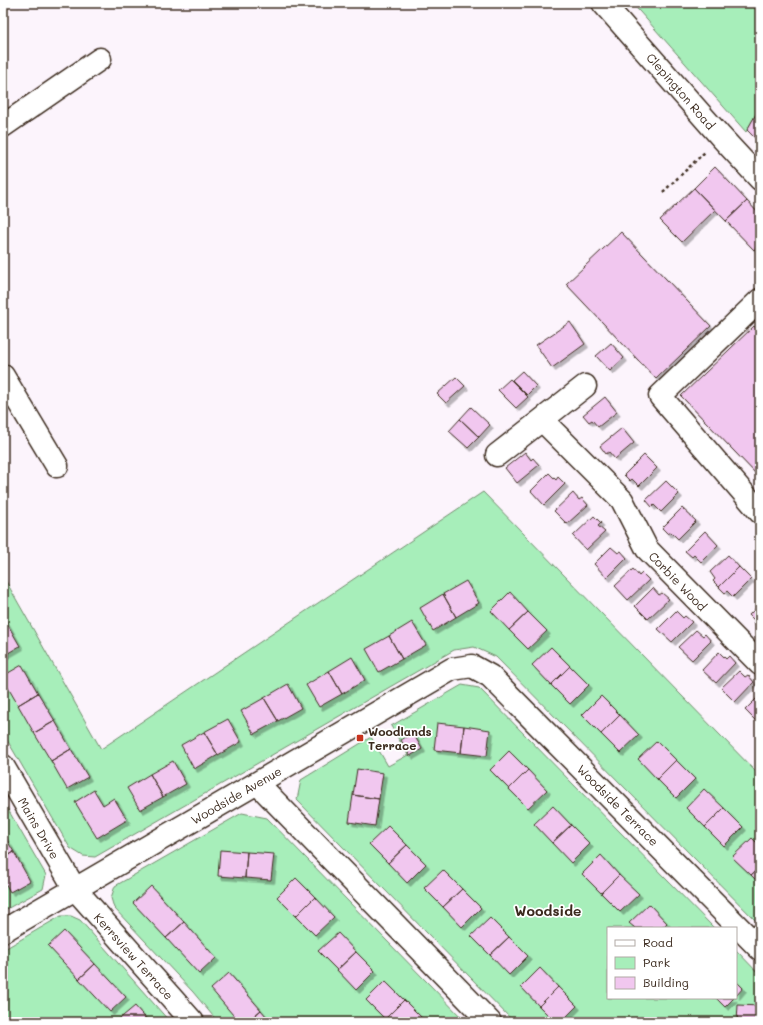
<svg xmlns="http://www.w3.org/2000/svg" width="763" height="1025" font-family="Mali,sans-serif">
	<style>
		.green { fill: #a7eeba; stroke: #718c6c }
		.building { fill: #f1c7ef; stroke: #3b2a1e; filter: url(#shadow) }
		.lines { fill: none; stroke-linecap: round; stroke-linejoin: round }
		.minor-casing { stroke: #3b2a1e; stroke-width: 25 }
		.path { stroke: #3b2a1e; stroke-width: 2.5; stroke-dasharray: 3 3; stroke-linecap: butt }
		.minor { stroke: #fff; stroke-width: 22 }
		.poi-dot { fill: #c8321e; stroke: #fff; stroke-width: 1.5 }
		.labels { text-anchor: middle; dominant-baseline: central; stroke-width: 3.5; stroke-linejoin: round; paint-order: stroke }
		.street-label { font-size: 12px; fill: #3b2a1e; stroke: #fff }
		.poi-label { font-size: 12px; font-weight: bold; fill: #3b2a1e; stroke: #fff; text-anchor: start }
		.quarter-label { font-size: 14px; font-weight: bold; fill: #3b2a1e; stroke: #fff }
	</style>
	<defs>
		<filter id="shadow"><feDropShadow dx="3.5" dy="3.5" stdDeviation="0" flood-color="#0004"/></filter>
	</defs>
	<rect width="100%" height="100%" fill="#fcf4fc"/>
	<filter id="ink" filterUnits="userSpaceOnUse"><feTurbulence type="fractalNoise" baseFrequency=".025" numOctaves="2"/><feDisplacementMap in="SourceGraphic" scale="8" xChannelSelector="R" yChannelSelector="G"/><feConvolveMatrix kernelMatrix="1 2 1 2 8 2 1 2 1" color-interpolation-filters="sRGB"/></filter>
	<g filter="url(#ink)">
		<path class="green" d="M632,3H760V107L746,132Z
			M483,492L760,776V925L496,657L474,647L454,650L95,857L83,856L70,848L3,733V576L101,749Z
			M462,685L479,688L714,928H608V998H736V950L760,975V1022H514L297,800L301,780L371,737L388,766L408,755L391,726Z
			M3,801L46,875L43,889L3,911Z
			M242,813L267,818L466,1022H218L193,992L114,908L111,898L115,886Z
			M61,916H71L80,920L170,1022H3V950Z"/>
		<path class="building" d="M760,107V143L747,130Z
			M715,167L747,201L726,221L694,188Z
			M694,188L715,210L682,242L660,220Z
			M747,201L760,215V243L754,250L726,221Z
			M621,232L711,326L656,379L566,284Z
			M570,322L585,344L552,368L536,345Z
			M754,326L760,332V478L681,396Z
			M611,343L624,358L610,371L596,356Z
			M522,371L536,386L527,395L512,380Z
			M456,377L465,386L446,403L437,394Z
			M510,379L528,397L516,408L498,390Z
			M605,397L617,412L598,427L592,420L589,422L583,415Z
			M471,407L490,425L479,437L460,419Z
			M460,419L479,437L468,448L449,431Z
			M622,428L634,443L615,459L609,452L606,454L600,446Z
			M525,452L531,460L533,458L539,465L517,483L505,468Z
			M644,455L657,468L639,486L632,479L630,481L624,475Z
			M549,473L556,480L558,477L565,484L544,505L531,491Z
			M666,481L679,494L661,512L654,505L652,507L646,500Z
			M573,493L579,500L582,498L588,505L567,524L554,511Z
			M682,508L696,521L678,539L671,532L668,534L662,528Z
			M594,516L601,523L598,526L605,532L586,550L573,536Z
			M705,531L718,545L701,562L694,555L692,557L685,551Z
			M611,547L618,553L621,551L627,558L607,578L594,564Z
			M728,555L739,567L719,587L713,581L715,579L710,572Z
			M739,567L751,579L733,597L727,591L725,593L719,587Z
			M633,569L639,576L642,573L649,580L628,600L615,586Z
			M466,581L479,603L456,617L443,594Z
			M653,588L659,595L662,593L669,599L648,619L635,606Z
			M510,592L528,612L509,630L491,611Z
			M443,594L456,617L433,631L420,608Z
			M760,604V627L758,629L753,623L755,621L749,615Z
			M676,611L683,618L685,616L692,622L672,642L658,629Z
			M528,612L547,631L528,649L509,630Z
			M3,618H4L20,646L3,656Z
			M412,622L426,645L402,659L389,636Z
			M696,630L703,636L705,634L711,641L692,660L678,647Z
			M389,636L402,659L379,672L366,649Z
			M551,647L570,666L551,685L532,665Z
			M719,652L726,659L729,656L735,663L716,683L702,670Z
			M352,657L365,680L342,694L329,671Z
			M22,665L38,693L18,705L3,679V676Z
			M570,666L589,685L570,704L551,685Z
			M329,671L342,694L319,707L306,685Z
			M739,671L745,677L748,675L754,682L735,702L721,688Z
			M288,684L301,708L278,721L264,698Z
			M38,693L55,721L34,733L18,705Z
			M760,695V723L759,724L745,710Z
			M601,696L620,715L601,734L582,715Z
			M264,698L278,721L254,734L241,711Z
			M620,715L639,735L620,753L601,734Z
			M228,719L241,742L218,755L204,732Z
			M55,721L71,749L51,761L34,733Z
			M437,723L464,726L461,753L434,750Z
			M464,726L490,730L487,756L461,753Z
			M204,732L218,755L194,769L181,745Z
			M413,733L422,749L410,756L401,740Z
			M657,741L676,760L657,779L638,759Z
			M71,749L88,777L67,789L51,761Z
			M509,751L528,770L509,789L490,770Z
			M676,760L695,779L676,798L657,779Z
			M173,761L186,784L163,797L150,774Z
			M357,769L383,773L379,799L353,795Z
			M528,770L547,790L528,808L509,789Z
			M150,774L163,797L140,810L127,788Z
			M704,789L724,808L705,827L686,808Z
			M94,790L103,805L114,798L127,820L97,838L75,802Z
			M353,795L379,799L375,826L349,822Z
			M553,806L571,825L552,843L534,824Z
			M724,808L743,827L724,846L705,827Z
			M571,825L590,844L571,863L552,843Z
			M388,826L407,845L388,863L369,844Z
			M3,834L14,852L3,859Z
			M752,838L760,846V867L751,875L732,857Z
			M407,845L426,864L407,883L388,863Z
			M220,850L247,852L245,878L218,876Z
			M14,852L30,881L10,892L3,879V859Z
			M247,852L274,854L271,880L245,878Z
			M601,855L619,875L601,893L582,874Z
			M760,867V884L751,875Z
			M443,870L462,889L443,907L424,888Z
			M619,875L639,894L620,912L601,893Z
			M296,878L315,897L296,916L277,897Z
			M151,886L184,922L166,938L133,903Z
			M462,889L481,908L462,927L443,907Z
			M315,897L334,917L315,935L296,916Z
			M649,904L667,923L662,928H635L629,923Z
			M490,918L509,937L490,955L471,936Z
			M184,922L216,958L199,974L166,938Z
			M64,931L95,964L79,979L48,946Z
			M338,933L356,952L337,970L318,951Z
			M509,937L528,956L509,975L490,955Z
			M356,952L375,971L356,990L337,970Z
			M95,964L126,997L110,1012L79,979Z
			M540,968L558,987L539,1006L521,987Z
			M229,973L261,1010L247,1022H239L211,989Z
			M385,981L404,1000L385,1019L366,1000Z
			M736,981L743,988L736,996Z
			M558,987L577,1006L561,1022H555L539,1006Z
			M716,998H734L725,1007Z
			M404,1000L423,1019L420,1022H388L385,1019Z
			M738,1005L760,1006V1022H737Z
			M135,1006L149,1022H118L117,1021Z
			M261,1010L271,1022H247Z"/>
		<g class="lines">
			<g class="minor-casing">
				<path id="minor" d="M603,3L721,137L760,179
					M3,126L100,59
					M760,300L660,396L760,512
					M3,376L57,466
					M542,420L622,500L647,549L760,664
					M497,455L585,386
					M3,766L75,889L193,1022
					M257,783L490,1022
					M3,931L257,783L452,669L472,666L490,676L760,949"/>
			</g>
			<path class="path" d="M663,192L706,151"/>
			<use href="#minor" class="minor"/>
		</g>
	</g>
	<rect class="poi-dot" x="356" y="734" width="8" height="8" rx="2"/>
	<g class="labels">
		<g class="street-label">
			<text transform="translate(681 91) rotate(49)">Clepington Road</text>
			<text transform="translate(678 581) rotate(46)">Corbie Wood</text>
			<text transform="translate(236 795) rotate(-30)">Woodside Avenue</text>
			<text transform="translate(618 805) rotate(45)">Woodside Terrace</text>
			<text transform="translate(39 828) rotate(60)">Mains Drive</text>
			<text transform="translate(134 956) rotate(48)">Kerrsview Terrace</text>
		</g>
		<g class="poi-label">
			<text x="368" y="731">Woodlands<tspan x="368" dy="14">Terrace</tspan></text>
		</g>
		<g class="quarter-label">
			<text x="548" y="910">Woodside</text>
		</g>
	</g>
	<rect width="763" height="1025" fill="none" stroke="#fff" stroke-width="16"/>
	<rect x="8" y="8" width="747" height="1009" fill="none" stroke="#3b2a1e" stroke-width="1.5" filter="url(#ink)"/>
	<rect x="607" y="927" width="130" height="72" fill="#ffffff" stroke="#b1aaa5"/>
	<rect x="615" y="940" width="20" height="6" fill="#ffffff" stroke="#b1aaa5"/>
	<text x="643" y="947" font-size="12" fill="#3b2a1e">Road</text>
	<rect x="615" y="957" width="20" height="12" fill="#a7eeba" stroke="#b1aaa5"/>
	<text x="643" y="967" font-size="12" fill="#3b2a1e">Park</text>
	<rect x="615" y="977" width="20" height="12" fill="#f1c7ef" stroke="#b1aaa5"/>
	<text x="643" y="987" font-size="12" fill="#3b2a1e">Building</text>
</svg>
